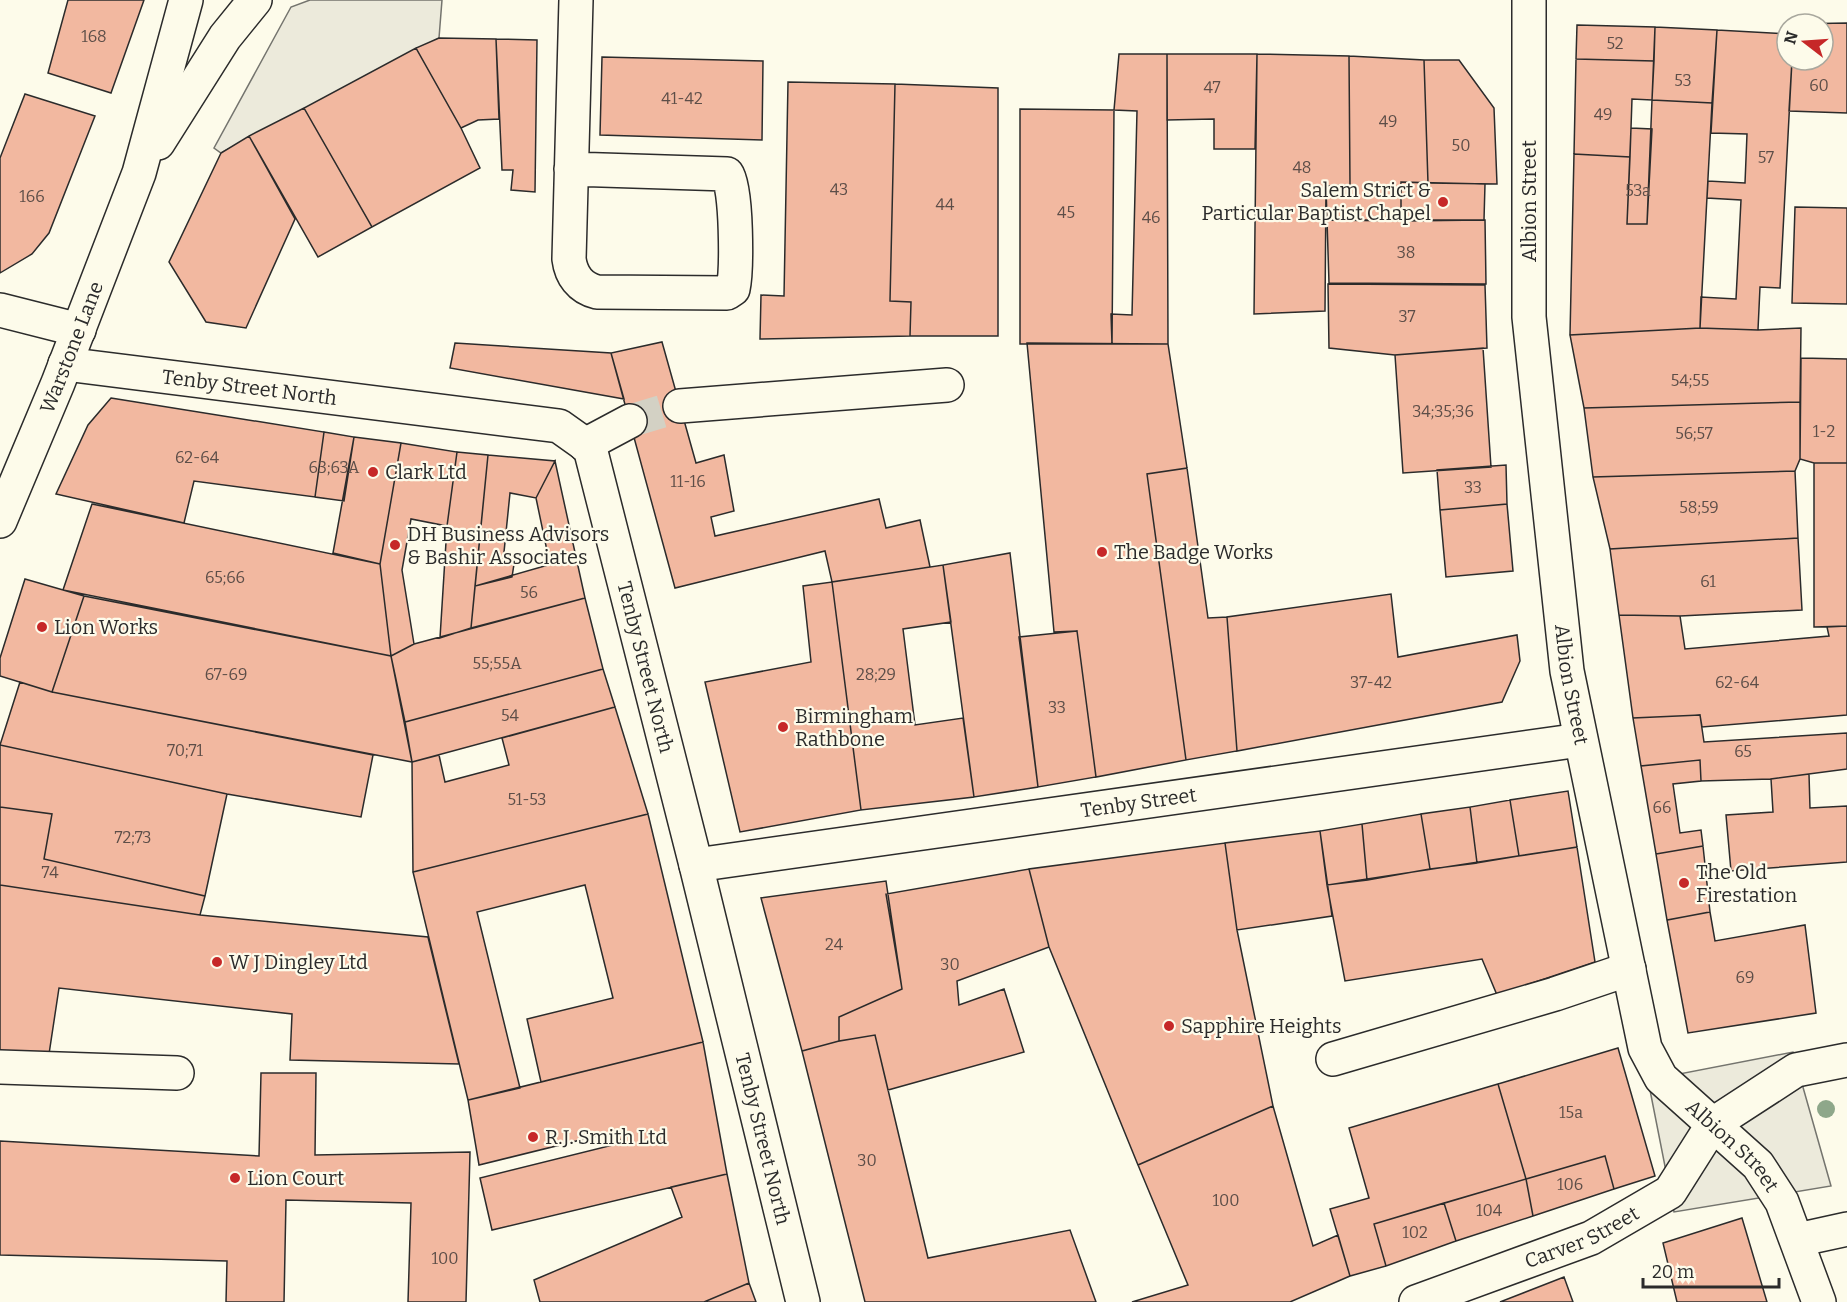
<svg xmlns="http://www.w3.org/2000/svg" width="1847" height="1302" font-family="Bitter,serif">
	<style>
		.parking { fill: #eceadb; stroke: #74746e; stroke-width: 1.5 }
		.building { fill: #f2b8a0; stroke: #2b2b2b; stroke-width: 1.5 }
		.lines { fill: none; stroke-linecap: round; stroke-linejoin: round }
		.minor-tunnel { stroke: #d3d1c4; stroke-width: 33; stroke-dasharray: 33 16; stroke-linecap: butt }
		.minor-casing { stroke: #2b2b2b; stroke-width: 36 }
		.minor { stroke: #fdfbea; stroke-width: 33 }
		.tree { fill: #8ea78a }
		.poi-dot { fill: #c62828; stroke: #fdfbea; stroke-width: 2 }
		.labels { text-anchor: middle; dominant-baseline: central; stroke-width: 4.5; stroke-linejoin: round; paint-order: stroke }
		.number-label { font-size: 16px; fill: #5d4e48 }
		.poi-label { font-size: 20px; fill: #2b2b2b; stroke: #fdfbea; text-anchor: start }
		.street-label { font-size: 20px; fill: #2b2b2b; stroke: #fdfbea }
	</style>
	<rect width="100%" height="100%" fill="#fdfbea"/>
	<path class="parking" d="M310,0H442L439,38L221,153L214,148L291,7Z
		M1793,1052L1831,1186L1674,1212L1648,1080Z"/>
	<path class="building" d="M68,0H144L111,93L48,73Z
		M1847,23V113L1789,111L1792,60H1823V24H1794Z
		M1577,25L1655,27L1654,61L1576,59Z
		M1655,27L1717,30L1712,103L1652,100Z
		M1717,30L1787,34V60H1792L1780,288L1760,287L1758,330L1700,328L1701,297L1736,299L1741,200L1707,198L1708,181L1745,183L1747,134L1711,133Z
		M439,38L496,39L499,119L478,120L461,128L416,48Z
		M496,39L537,40L535,192L511,190L513,170H502Z
		M416,48L461,128L480,168L372,227L304,108Z
		M1119,54H1167L1168,344H1112L1111,314L1132,315L1137,111L1114,110Z
		M1167,54H1257L1255,149H1214V119L1167,120Z
		M1257,54L1349,56L1350,185L1326,186L1325,311L1254,314Z
		M1349,56L1424,60L1428,183L1401,182V221L1327,220L1326,186L1350,185Z
		M602,57L763,61L762,140L600,135Z
		M1576,59L1654,61L1652,100L1632,99L1630,157L1574,154Z
		M1424,60H1459L1494,108L1497,184L1428,183Z
		M788,82L895,84L890,301L911,302L910,336L760,339L761,295L784,296Z
		M895,84L998,88V336H910L911,302L890,301Z
		M25,94L95,116L49,233L32,254L0,273V158Z
		M1652,100L1712,103L1700,328L1570,335L1574,154L1630,157L1627,224H1647Z
		M304,108L372,227L318,257L249,136Z
		M1020,109L1114,110L1112,344H1020Z
		M1631,128L1652,129L1647,224H1627Z
		M249,136L295,219L246,328L206,322L169,262L221,153Z
		M1401,182L1485,184L1484,220L1401,221Z
		M1795,207L1847,208V304L1792,303Z
		M1327,220H1485L1486,284L1329,283Z
		M1328,284L1485,285L1487,348L1395,355L1329,348Z
		M1700,328L1758,330L1801,328L1800,402L1584,408L1570,335Z
		M662,342L696,463L724,455L734,511L711,517L715,536L879,499L886,528L920,520L930,567L832,582L825,551L675,588L611,353Z
		M455,343L611,353L624,399L450,368Z
		M1027,343L1168,344L1187,468L1147,474L1186,760L1096,777L1077,631L1054,632Z
		M1483,348L1491,467L1403,473L1395,355Z
		M1801,358L1847,359V463H1814L1800,459Z
		M111,398L324,432L315,497L194,481L184,523L56,494L88,425Z
		M1800,402V459L1795,471L1593,477L1584,408Z
		M324,432L354,437L344,501L315,497Z
		M354,437L401,443L380,564L333,553Z
		M401,443L457,452L447,526L411,519L402,570L414,644L391,656L380,564Z
		M457,452L488,455L471,628L440,638L447,526Z
		M488,455L555,461L536,498L510,493L503,562L514,564L512,577L475,586Z
		M555,461L576,557L550,565L536,498Z
		M1814,463H1847V626L1814,627Z
		M1506,465L1507,504L1440,510L1437,470Z
		M1187,468L1208,618L1227,617L1237,751L1186,760L1147,474Z
		M1795,471L1798,538L1610,549L1593,477Z
		M92,504L380,564L391,656L63,590Z
		M1507,504L1513,571L1446,577L1440,510Z
		M1798,538L1802,610L1680,616L1619,615L1610,549Z
		M1010,553L1038,787L974,797L943,565Z
		M576,557L585,598L471,628L475,586Z
		M943,565L951,622L903,629L915,725L963,718L974,797L861,810L832,582Z
		M25,579L84,596L52,692L0,676V658Z
		M832,582L861,810L740,832L705,682L811,662L803,586Z
		M1391,594L1398,657L1517,635L1520,661L1502,702L1237,751L1227,617Z
		M84,596L391,656L412,762L52,692Z
		M585,598L603,669L405,722L391,656L414,644Z
		M1619,615L1680,616L1685,649L1829,636L1827,627L1847,626V715L1702,727L1700,715L1633,718Z
		M1077,631L1096,777L1038,787L1019,637Z
		M603,669L615,707L412,762L405,722Z
		M20,682L52,692L373,755L361,817L227,794L0,745Z
		M615,707L648,814L413,872L412,762L439,755L445,782L509,765L502,738Z
		M1700,715L1704,742L1847,733V769L1771,779L1701,781L1700,760L1641,766L1633,718Z
		M0,745L227,794L205,896L44,859L52,814L0,807Z
		M1700,760L1701,781L1673,784L1680,833L1701,830L1703,846L1656,854L1641,766Z
		M1809,774L1810,808L1847,806V862L1731,871L1726,815L1773,812L1771,779Z
		M1568,791L1577,847L1519,856L1510,800Z
		M1510,800L1519,856L1477,863L1470,807Z
		M0,807L52,814L44,859L205,896L200,915L0,885Z
		M1470,807L1477,863L1430,869L1421,814Z
		M648,814L703,1042L541,1082L527,1019L613,998L585,885L477,912L520,1088L468,1100L413,872Z
		M1421,814L1430,869L1367,880L1362,824Z
		M1362,824L1367,880L1327,885L1320,831Z
		M1320,831L1332,916L1237,930L1225,843Z
		M1225,843L1237,930L1273,1106L1138,1165L1049,947L1029,869Z
		M1703,846L1710,912L1667,920L1656,854Z
		M1577,847L1595,962L1497,995L1482,959L1345,981L1327,885Z
		M1029,869L1049,947L957,981L959,1005L1004,989L1024,1052L888,1090L875,1035L839,1041V1017L902,989L886,894Z
		M886,881L902,989L839,1017V1041L802,1051L761,898Z
		M0,885L200,915L428,937L459,1064L290,1060L292,1014L59,988L49,1054L0,1053Z
		M1710,912L1715,941L1805,925L1816,1013L1688,1033L1667,920Z
		M875,1035L928,1258L1070,1230L1096,1302H865L802,1051L839,1041Z
		M703,1042L727,1174L492,1230L480,1178L621,1143L617,1131L479,1165L468,1100Z
		M1618,1048L1655,1176L1614,1189L1605,1156L1526,1179L1498,1084Z
		M261,1073H316L315,1155L470,1152L466,1302H408L411,1203L286,1200L284,1302H226L227,1261L0,1255V1141L259,1156Z
		M1498,1084L1526,1179L1374,1224L1386,1266L1350,1276L1330,1209L1369,1198L1349,1128Z
		M1273,1106L1313,1246L1338,1235L1350,1276L1290,1302H1132L1188,1285L1138,1165Z
		M1605,1156L1614,1189L1533,1216L1526,1179Z
		M727,1174L749,1283L704,1302H540L534,1280L682,1217L671,1187Z
		M1526,1179L1533,1216L1456,1241L1444,1203Z
		M1444,1203L1456,1241L1386,1266L1374,1224Z
		M1742,1218L1767,1302H1677L1663,1243Z
		M1564,1277L1573,1302H1500Z
		M749,1283L756,1302H704Z"/>
	<g class="lines">
		<path class="minor-tunnel" d="M630,421L680,406"/>
		<g class="minor-casing">
			<g id="minor">
				<path id="s1" d="M1529,0V317L1567,671L1645,1048L1661,1078L1758,1165L1782,1202L1819,1302"/>
				<path d="M158,143L225,37L255,0"/>
				<path d="M571,169L727,174C737,187 737,271 733,289L727,293L597,292C580,288 571,275 569,259L576,0"/>
				<path d="M0,310L79,330"/>
				<path id="s2" d="M65,364L559,426L590,448L696,865L803,1302"/>
				<path d="M680,406L947,385"/>
				<path d="M585,445L630,421"/>
				<path id="s3" d="M0,521L58,383L139,173L186,0"/>
				<path id="s4" d="M696,865L1580,740"/>
				<path d="M1333,1059L1555,994L1629,969"/>
				<path d="M0,1067L177,1073"/>
				<path d="M1797,1240L1847,1229"/>
				<path id="s5" d="M1416,1302L1591,1238L1670,1192L1713,1124L1796,1070L1847,1060"/>
			</g>
		</g>
		<use href="#minor" class="minor"/>
	</g>
	<circle class="tree" cx="1826" cy="1109" r="9"/>
	<g class="poi-dot">
		<circle cx="1443" cy="202" r="6"/>
		<circle cx="373" cy="472" r="6"/>
		<circle cx="395" cy="545" r="6"/>
		<circle cx="1102" cy="552" r="6"/>
		<circle cx="42" cy="627" r="6"/>
		<circle cx="783" cy="727" r="6"/>
		<circle cx="1684" cy="883" r="6"/>
		<circle cx="217" cy="962" r="6"/>
		<circle cx="1169" cy="1026" r="6"/>
		<circle cx="533" cy="1137" r="6"/>
		<circle cx="235" cy="1178" r="6"/>
	</g>
	<g class="labels">
		<g class="number-label">
			<text x="94" y="36">168</text>
			<text x="1615" y="43">52</text>
			<text x="1683" y="80">53</text>
			<text x="1819" y="85">60</text>
			<text x="1212" y="87">47</text>
			<text x="682" y="98">41-42</text>
			<text x="1603" y="114">49</text>
			<text x="1388" y="121">49</text>
			<text x="1461" y="145">50</text>
			<text x="1766" y="157">57</text>
			<text x="1302" y="167">48</text>
			<text x="839" y="189">43</text>
			<text x="1638" y="190">53a</text>
			<text x="32" y="196">166</text>
			<text x="945" y="204">44</text>
			<text x="1066" y="212">45</text>
			<text x="1151" y="217">46</text>
			<text x="1406" y="252">38</text>
			<text x="1407" y="316">37</text>
			<text x="1690" y="380">54;55</text>
			<text x="1443" y="411">34;35;36</text>
			<text x="1824" y="431">1-2</text>
			<text x="1694" y="433">56;57</text>
			<text x="197" y="457">62-64</text>
			<text x="334" y="467">63;63A</text>
			<text x="688" y="481">11-16</text>
			<text x="1473" y="487">33</text>
			<text x="1699" y="507">58;59</text>
			<text x="225" y="577">65;66</text>
			<text x="1708" y="581">61</text>
			<text x="529" y="592">56</text>
			<text x="497" y="663">55;55A</text>
			<text x="226" y="674">67-69</text>
			<text x="876" y="674">28;29</text>
			<text x="1371" y="682">37-42</text>
			<text x="1737" y="682">62-64</text>
			<text x="1057" y="707">33</text>
			<text x="510" y="715">54</text>
			<text x="185" y="750">70;71</text>
			<text x="1743" y="751">65</text>
			<text x="527" y="799">51-53</text>
			<text x="1662" y="807">66</text>
			<text x="133" y="837">72;73</text>
			<text x="50" y="872">74</text>
			<text x="834" y="944">24</text>
			<text x="950" y="964">30</text>
			<text x="1745" y="977">69</text>
			<text x="1571" y="1112">15a</text>
			<text x="867" y="1160">30</text>
			<text x="1570" y="1184">106</text>
			<text x="1226" y="1200">100</text>
			<text x="1489" y="1210">104</text>
			<text x="1415" y="1232">102</text>
			<text x="445" y="1258">100</text>
		</g>
		<g class="poi-label">
			<text x="1431" y="190" text-anchor="end">Salem Strict &amp;<tspan x="1431" dy="23">Particular Baptist Chapel</tspan></text>
			<text x="385" y="472">Clark Ltd</text>
			<text x="407" y="534">DH Business Advisors<tspan x="407" dy="23">&amp; Bashir Associates</tspan></text>
			<text x="1114" y="552">The Badge Works</text>
			<text x="54" y="627">Lion Works</text>
			<text x="795" y="716">Birmingham<tspan x="795" dy="23">Rathbone</tspan></text>
			<text x="1696" y="872">The Old<tspan x="1696" dy="23">Firestation</tspan></text>
			<text x="229" y="962">W J Dingley Ltd</text>
			<text x="1181" y="1026">Sapphire Heights</text>
			<text x="545" y="1137">R.J. Smith Ltd</text>
			<text x="247" y="1178">Lion Court</text>
		</g>
		<g class="street-label">
			<text transform="translate(1529 201) rotate(-90)">Albion Street</text>
			<text stroke="none"><textPath href="#s3" startOffset="188">Warstone Lane</textPath></text>
			<text stroke="none"><textPath href="#s2" startOffset="186">Tenby Street North</textPath></text>
			<text stroke="none"><textPath href="#s2" startOffset="762">Tenby Street North</textPath></text>
			<text stroke="none"><textPath href="#s1" startOffset="687">Albion Street</textPath></text>
			<text stroke="none"><textPath href="#s4" startOffset="447">Tenby Street</textPath></text>
			<text stroke="none"><textPath href="#s2" startOffset="1248">Tenby Street North</textPath></text>
			<text stroke="none"><textPath href="#s1" startOffset="1191">Albion Street</textPath></text>
			<text stroke="none"><textPath href="#s5" startOffset="178">Carver Street</textPath></text>
		</g>
	</g>
	<g transform="translate(1805 42) rotate(287)"><circle r="28" fill="#fdfbea" stroke="#a9a89e" stroke-width="1.5"/>
	<path d="M0-4.5L10 22L0 15L-10 22Z" fill="#c62828"/>
	<text y="-9" font-size="16" font-weight="bold" text-anchor="middle" fill="#2b2b2b">N</text>
	</g>
	<path d="M1643 1278v9h136v-9" fill="none" stroke="#2b2b2b" stroke-width="3"/>
	<text x="1652" y="1278" font-size="18" fill="#2b2b2b" stroke="#fdfbea" stroke-width="4.5" paint-order="stroke">20 m</text>
</svg>
